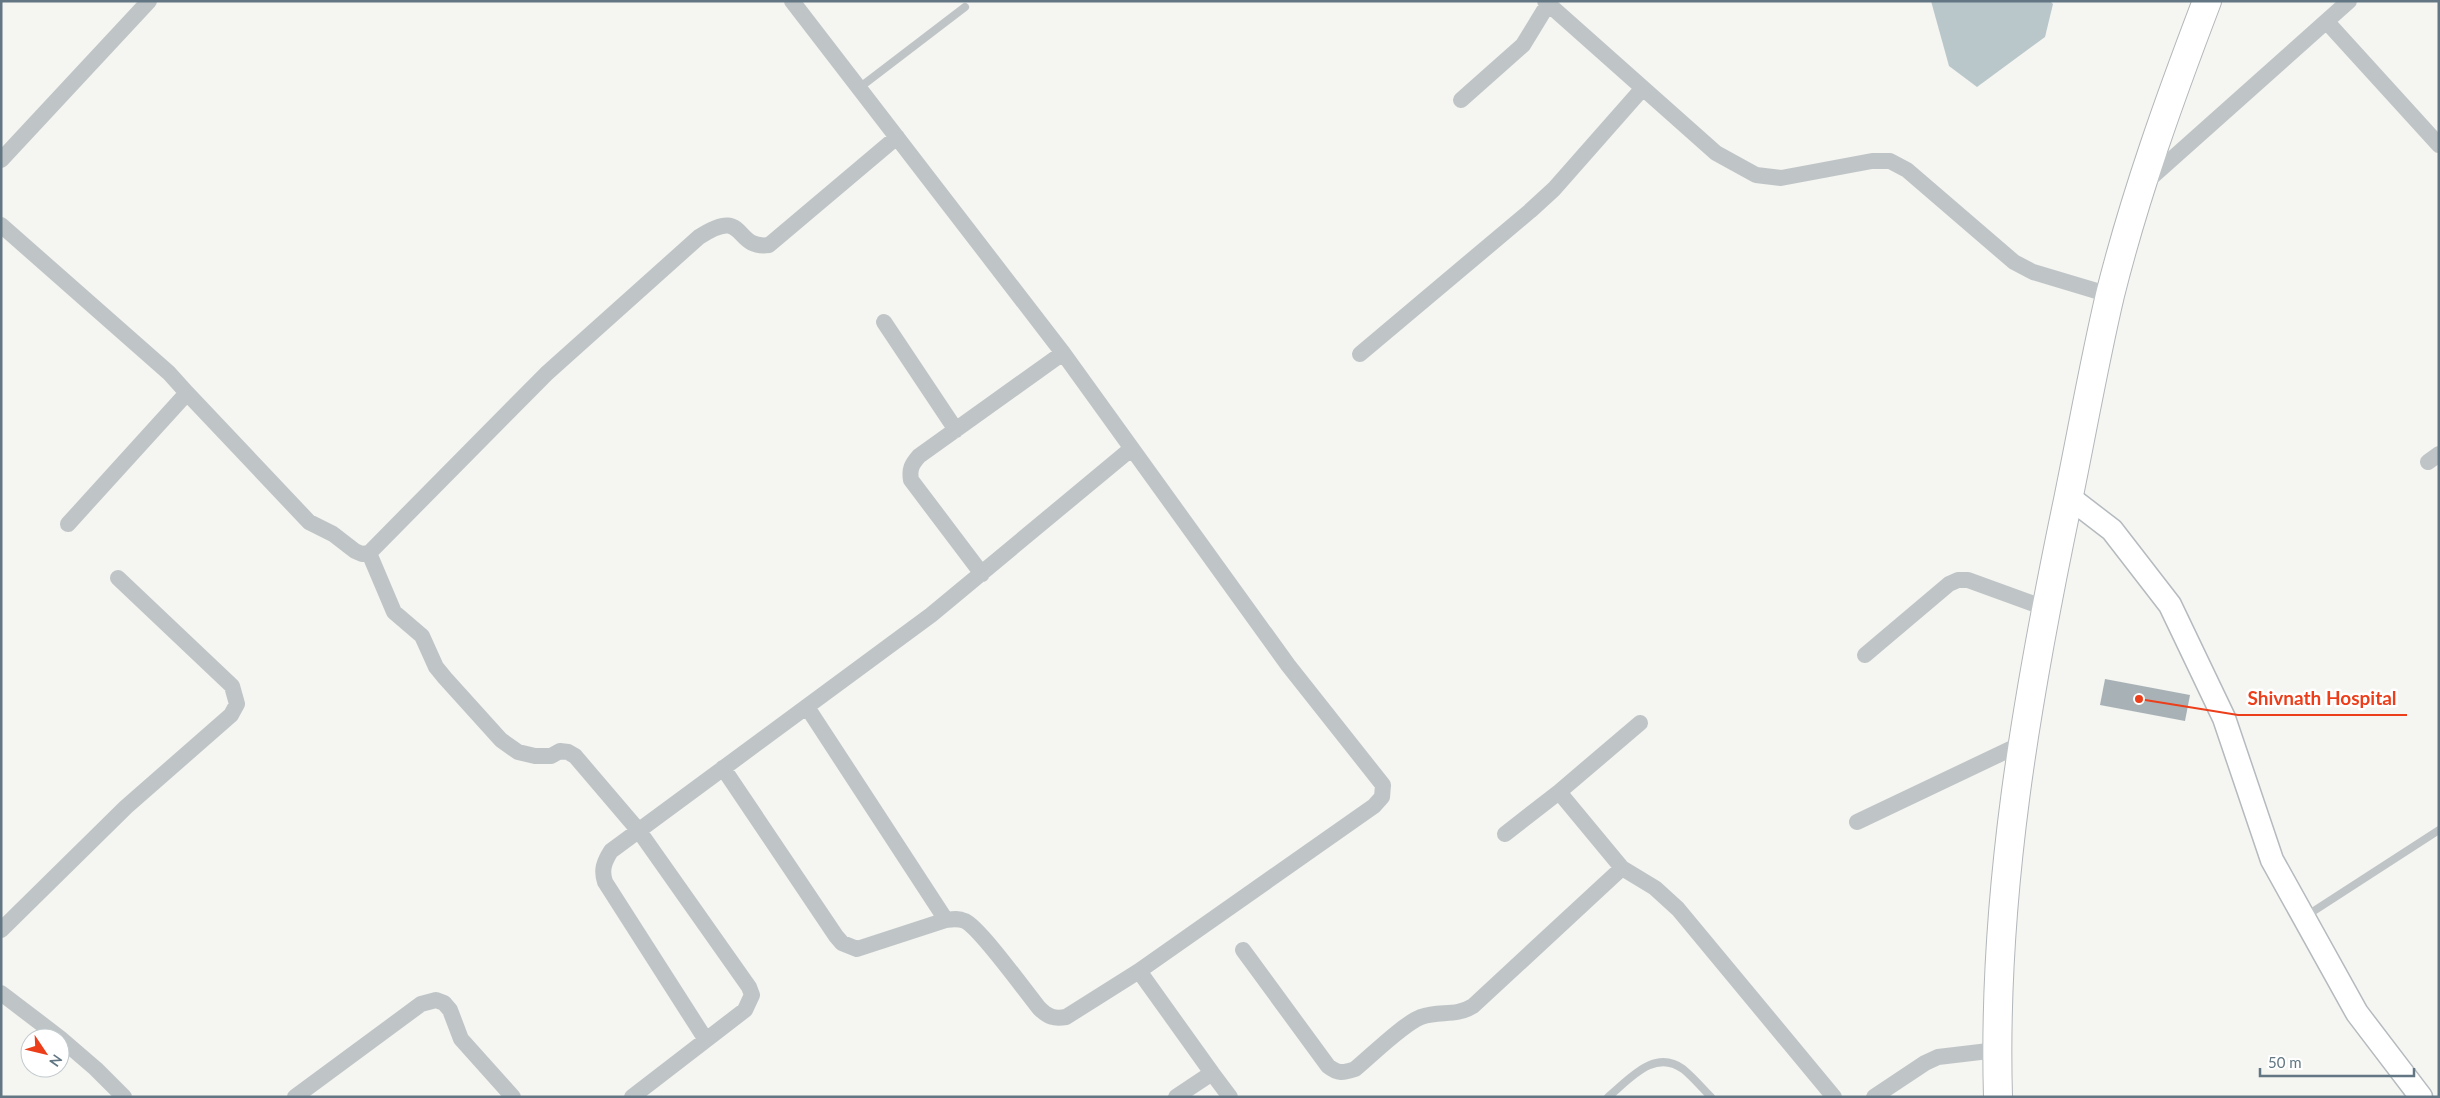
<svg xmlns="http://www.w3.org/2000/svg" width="2440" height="1098" font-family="Lato,sans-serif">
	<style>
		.water { fill: #b9c7cb }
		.building { fill: #a8b2b6 }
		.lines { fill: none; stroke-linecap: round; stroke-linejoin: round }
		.secondary-casing { stroke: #b4babe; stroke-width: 25 }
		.highway-casing { stroke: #b2b7ba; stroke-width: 30 }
		.lane { stroke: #bfc5c7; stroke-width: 8 }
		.street { stroke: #bfc5c7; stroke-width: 16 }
		.secondary { stroke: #fff; stroke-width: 22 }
		.highway { stroke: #fff; stroke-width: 28 }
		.leader { fill: none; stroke: #ec3e1a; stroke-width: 2 }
		.callout-dot { fill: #ec3e1a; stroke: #fff; stroke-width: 2 }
		.callout-label { font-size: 19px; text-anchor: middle; font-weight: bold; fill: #ec3e1a; stroke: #fff; stroke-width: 5; stroke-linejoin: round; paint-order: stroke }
	</style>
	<rect width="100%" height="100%" fill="#f5f5f1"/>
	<path class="water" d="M1931,1H2050L2053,4L2045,37L1977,87L1949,66Z"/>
	<path class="building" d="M2105,679L2190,695L2185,721L2100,705Z"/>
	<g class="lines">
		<g class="secondary-casing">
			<path id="secondary" d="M2069,497L2112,530L2170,605L2224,718L2272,860L2357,1013L2421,1097"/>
		</g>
		<g class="highway-casing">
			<path id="highway" d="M1998,1097C1992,895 2027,696 2068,500C2082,432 2094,363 2110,295C2135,195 2170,98 2207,1"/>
		</g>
		<path class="lane" d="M859,88L965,7
			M2306,916L2439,830
			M1608,1097C1629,1080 1654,1048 1683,1069C1693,1077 1702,1088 1711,1097"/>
		<path class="street" d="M792,1L1063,353L1288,665L1383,785L1382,797L1374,806L1139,971L1212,1073
			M1545,1L1716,153L1756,175L1781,178L1872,161H1890L1907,170L2014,262L2033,272L2110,295
			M2327,22L2439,145
			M1461,100L1523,45L1548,4
			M1,160L149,1
			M2145,183L2349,1
			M1,225L169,373L187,393
			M884,322L956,430
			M1360,354L1530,211L1554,189L1643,88
			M2428,462L2439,454
			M68,524L187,393L309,522L333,534L355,551L362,554L369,553L546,374L699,237C748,205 732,250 769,245L897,137
			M369,553L394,612L422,636L436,667L445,678L501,740L518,752L535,756H551L560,751L568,752L575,756L639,831L749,987L752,995L745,1010L632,1097
			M982,574L911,480C909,469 912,464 919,456L1063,353
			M1865,655L1949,584L1958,580H1968L2045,608
			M807,707L946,920
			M1640,723L1559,792L1622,868L1655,888L1678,909L1834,1097
			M723,768L836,936L842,943L857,949L946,920C953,919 958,918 965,921C980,928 1026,992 1039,1008C1048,1017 1054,1019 1066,1017L1139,971
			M1857,822L2021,744
			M1505,834L1559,792
			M1,930L126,807L231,715L237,704L232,686L118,578
			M1243,950L1328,1066C1338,1074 1343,1073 1355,1069C1372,1055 1403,1024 1421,1017C1440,1010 1455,1017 1473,1006L1622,868
			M1,993L60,1038
			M60,1038L96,1069L124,1097
			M706,1040L605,882C601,870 604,862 611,851L931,615L1131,449
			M295,1097L421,1004L436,1000L444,1003L450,1010L461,1039L513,1097
			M1176,1097L1212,1073L1230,1097
			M1874,1097L1925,1063L1938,1057L1997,1050"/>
		<use href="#secondary" class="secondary"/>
		<use href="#highway" class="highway"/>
	</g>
	<path class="leader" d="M2139 699L2238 715H2407"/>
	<circle class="callout-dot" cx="2139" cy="699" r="5"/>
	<g class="callout-label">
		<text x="2322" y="705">Shivnath Hospital</text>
	</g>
	<rect width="2440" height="1098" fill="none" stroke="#627783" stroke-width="5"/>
	<g transform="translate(45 1053) rotate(125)"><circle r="24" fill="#ffffff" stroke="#c0c9cd"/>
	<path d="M0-4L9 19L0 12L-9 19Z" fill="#ec3e1a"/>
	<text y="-8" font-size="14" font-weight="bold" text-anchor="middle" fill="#627783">N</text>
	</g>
	<path d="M2260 1068v8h154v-8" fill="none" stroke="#627783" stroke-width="2.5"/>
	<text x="2268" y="1068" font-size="15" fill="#627783" stroke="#ffffff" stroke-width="4" paint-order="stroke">50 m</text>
</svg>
